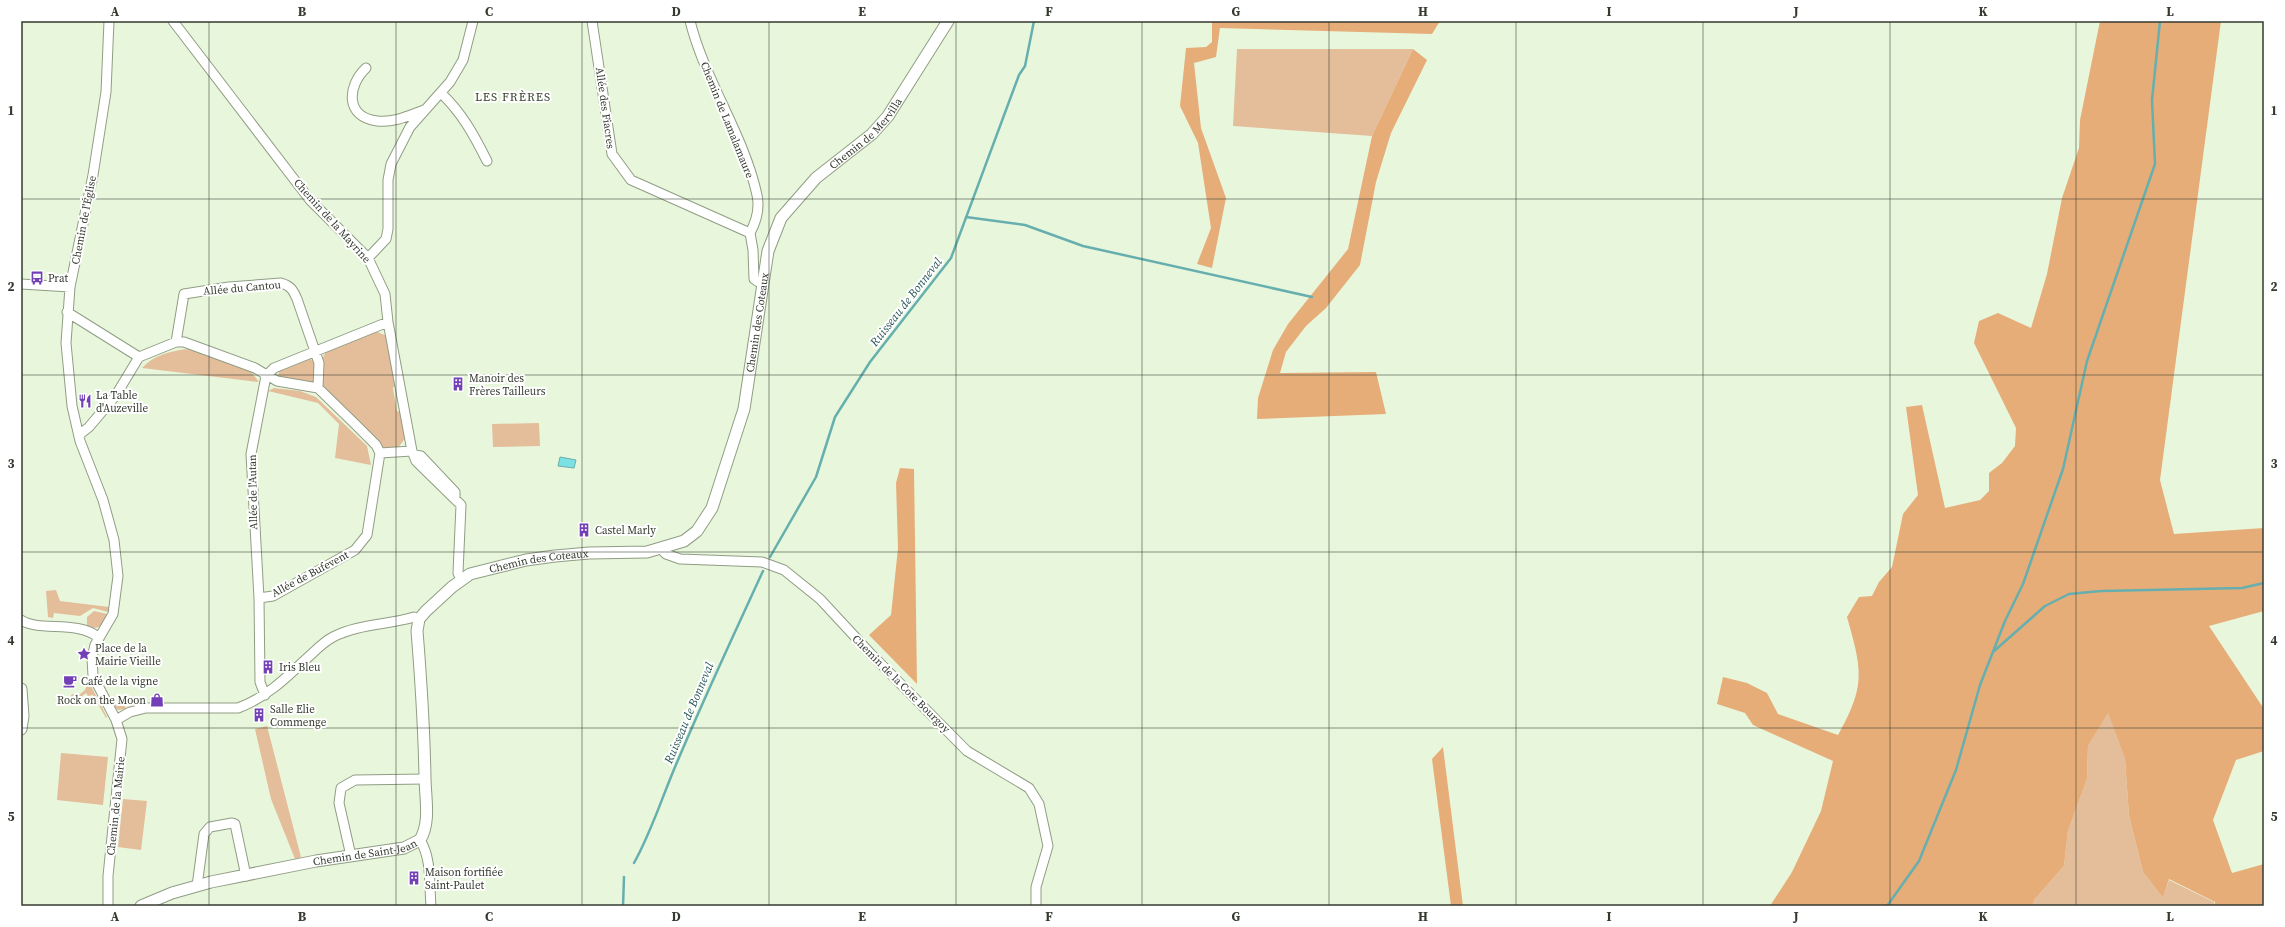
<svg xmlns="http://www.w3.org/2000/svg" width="2285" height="927" font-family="'Source Serif 4',serif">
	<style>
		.green { fill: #e4bd9a }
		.forest { fill: #e6ad79 }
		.water { fill: #7ce1e5; stroke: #66afae }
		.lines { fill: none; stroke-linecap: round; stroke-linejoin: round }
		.stream { stroke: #66afae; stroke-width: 2.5 }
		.minor-casing { stroke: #909d84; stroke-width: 11 }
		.tertiary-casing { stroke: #909d84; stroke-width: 13 }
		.minor { stroke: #fff; stroke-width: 9 }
		.tertiary { stroke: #fff; stroke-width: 11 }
		.grid { fill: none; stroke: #343a2f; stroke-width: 1; stroke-opacity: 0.55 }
		.labels { text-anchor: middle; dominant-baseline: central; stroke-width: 4; stroke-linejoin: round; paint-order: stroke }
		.street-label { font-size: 11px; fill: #343a2f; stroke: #fff }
		.poi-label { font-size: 11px; fill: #343a2f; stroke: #fff; text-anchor: start }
		.neighbourhood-label { font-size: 12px; letter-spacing: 1px; fill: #36412b; stroke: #fff }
		.water-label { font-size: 12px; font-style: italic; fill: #2b585a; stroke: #fff }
		.neatline { fill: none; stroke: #343a2f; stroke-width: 1.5 }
		.grid-label { font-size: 13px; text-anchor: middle; font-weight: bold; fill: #343a2f }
	</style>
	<rect width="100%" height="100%" fill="#e8f7dc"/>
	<path class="green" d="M1237,49H1413L1372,136L1233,126Z
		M375,331L387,336L397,383L393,388L397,411L402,413L406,437L398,448L387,449L383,447C373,436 324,393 322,382C319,372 321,358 327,350Z
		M188,349L249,369L259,382L142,368C154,355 170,351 188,349Z
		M308,357L316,363L314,380L312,383L278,377L279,370Z
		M274,388L300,391L316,397L367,446L371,465L335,458L339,424L318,403L268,391Z
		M539,423L540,446L493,447L492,424Z
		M56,590L60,601L109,607L108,612L93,608L80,616L54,613L53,618L48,617L46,591Z
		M94,611L107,614C102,625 101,631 87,626V617Z
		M90,684L107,717L106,718L93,695L88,696L86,693L77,700L71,699V695L73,694L79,695L85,690L87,685Z
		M111,703L124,704L126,709L118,710Z
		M2108,712L2125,759L2129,816L2143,872L2163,898L2169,880L2214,902V906H2032L2035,899L2064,866L2068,831L2087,779L2088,746Z
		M267,726L301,857L295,859L271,799L255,729Z
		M61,753L108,757L103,805L57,800Z
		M123,799L147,801L141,850L118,847Z"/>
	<path class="forest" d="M1212,21H1440L1432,34L1220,28L1216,57L1194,63L1201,128L1226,198L1212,268L1197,264L1211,228L1198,143L1180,106L1186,48L1206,47L1212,42Z
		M2100,21H2221L2160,480L2174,534L2264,528V611L2209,626L2264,709V751L2236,760L2213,820L2232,873L2264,864V906H2214L2215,902L2169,879L2163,898L2143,872L2129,816L2125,759L2108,713L2088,746L2087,779L2068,831L2064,866L2035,899L2032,906H1770L1792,872L1821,811L1833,761L1753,725L1745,713L1717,704L1723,677L1747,683L1767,693L1778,714L1838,735C1866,685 1862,670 1847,617L1859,597L1872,596L1879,582L1892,567L1903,514L1918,495L1906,407L1922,405L1945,508L1980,500L1989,491V473L2002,463L2015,446L2016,428L1974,343L1979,321L1998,313L2031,328L2047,274L2062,198L2079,148L2080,120Z
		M1413,49L1427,60L1391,133L1376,182L1360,265L1326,308L1306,326L1286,352L1280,373L1376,372L1386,414L1257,419L1258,398L1273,350L1288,324L1348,249L1372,136Z
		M900,468L914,469L917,684L869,635L891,615L898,548L896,483Z
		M1443,747L1463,906H1451L1432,759Z"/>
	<path class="water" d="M560,457L576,460L574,468L558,466Z"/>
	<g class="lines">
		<path class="stream" d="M966,217L1025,225L1083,246L1312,297
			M770,557L816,477L835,417L870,362L951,258L1019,75L1025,66L1034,21
			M1993,652L2045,606L2069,594L2101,591L2242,588L2264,583
			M634,863C652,831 663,794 678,760C705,696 734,634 763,571
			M623,906L624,877
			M1887,906L1919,861L1956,770L1980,685L2005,621L2023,584L2063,469L2087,361L2155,164L2152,100L2160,21"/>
		<g class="minor-casing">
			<path id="minor" d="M173,21L310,200L368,258L385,294L388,322L412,451L416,461L461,505L458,573L461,579
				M592,21L612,154L631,180L750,233
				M690,21C705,81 744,135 757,195C760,209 756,222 750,233L753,250L754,279L763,285
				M366,68C347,86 345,117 377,121C394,123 408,116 424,110
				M441,93C462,113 474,135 487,161
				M368,258L386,239L388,229V180L391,164L410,127L450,82L463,60L473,21
				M21,284L70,287
				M67,312L139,357
				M176,342L184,294L229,287L281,283C291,286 293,290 297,299L319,363L318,388
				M79,435L89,427L116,395L139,357L176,342H184L255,368L277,381L318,388L355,424L376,445L380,453
				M380,453L412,451
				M415,455L421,456L455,492V498
				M661,549L666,554L680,559L762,562L784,570L820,599L871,654L967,751L1029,788L1039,804L1048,846L1036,887V906
				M259,598L273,596L355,550L367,535L380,453
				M21,620C39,632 77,620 98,637
				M265,695L260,682L259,598L251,454L266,376L274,368L388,322
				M116,720L130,712L146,708H238C265,698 284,680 305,660C314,652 323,642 333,637C358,624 388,625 414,617L419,619
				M420,840C432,859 429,884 431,906
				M351,856L339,803L341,788L355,780L425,779
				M197,886L204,834L210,827L232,823L235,824L246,876
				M108,906V876L122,739L116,720L93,676L92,658L95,645L113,614L118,576L114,540L103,500L80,441L72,406L66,343L70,287L93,175L106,92L109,21"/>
		</g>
		<g class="tertiary-casing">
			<g id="tertiary">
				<path d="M21,689L23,716L21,729"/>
				<path id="s1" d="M141,906L172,893L211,882L316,861L404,848L420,840C431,822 425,797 425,777C424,728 421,680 417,631L419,619L426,611L452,587L470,574L526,560L555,556L589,553L647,552L684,541L697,531L712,508L744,409L768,251L781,218L816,178L872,134L888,116L948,21"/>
			</g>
		</g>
		<use href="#minor" class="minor"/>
		<use href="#tertiary" class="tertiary"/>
	</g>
	<path class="grid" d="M209,21V906M396,21V906M582,21V906M769,21V906M956,21V906M1142,21V906M1329,21V906M1516,21V906M1703,21V906M1890,21V906M2076,21V906M21,199H2264M21,375H2264M21,552H2264M21,728H2264"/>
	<defs>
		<g id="bus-bare" transform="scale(1.08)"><path d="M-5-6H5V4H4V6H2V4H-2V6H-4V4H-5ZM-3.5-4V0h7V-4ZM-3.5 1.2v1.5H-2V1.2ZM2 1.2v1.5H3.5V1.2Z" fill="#723fb6" stroke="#fff" stroke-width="2.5" paint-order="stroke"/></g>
		<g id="building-bare" transform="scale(1.08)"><path d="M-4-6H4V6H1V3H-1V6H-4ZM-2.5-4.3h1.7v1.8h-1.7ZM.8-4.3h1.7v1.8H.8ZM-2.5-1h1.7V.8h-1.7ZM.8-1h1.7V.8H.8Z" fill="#723fb6" stroke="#fff" stroke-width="2.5" paint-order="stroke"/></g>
		<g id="restaurant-bare" transform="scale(1.08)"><path d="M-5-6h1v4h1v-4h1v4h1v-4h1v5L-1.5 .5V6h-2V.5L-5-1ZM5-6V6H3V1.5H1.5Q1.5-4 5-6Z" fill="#723fb6" stroke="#fff" stroke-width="2.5" paint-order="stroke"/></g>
		<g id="sight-bare" transform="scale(1.08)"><path d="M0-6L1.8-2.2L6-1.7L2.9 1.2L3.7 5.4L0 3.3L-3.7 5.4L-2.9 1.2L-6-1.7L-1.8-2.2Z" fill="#723fb6" stroke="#fff" stroke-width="2.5" paint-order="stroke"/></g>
		<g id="cafe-bare" transform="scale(1.08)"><path d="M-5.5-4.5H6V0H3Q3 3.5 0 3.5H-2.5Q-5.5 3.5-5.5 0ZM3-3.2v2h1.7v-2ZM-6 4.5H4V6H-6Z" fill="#723fb6" stroke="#fff" stroke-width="2.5" paint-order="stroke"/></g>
		<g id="shop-bare" transform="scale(1.08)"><path d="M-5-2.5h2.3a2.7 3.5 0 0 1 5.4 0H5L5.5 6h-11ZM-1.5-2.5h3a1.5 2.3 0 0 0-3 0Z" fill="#723fb6" stroke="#fff" stroke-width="2.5" paint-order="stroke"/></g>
	</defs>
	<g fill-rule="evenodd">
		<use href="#bus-bare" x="37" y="278"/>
		<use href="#building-bare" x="458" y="384"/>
		<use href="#restaurant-bare" x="85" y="401"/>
		<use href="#building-bare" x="584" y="530"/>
		<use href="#sight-bare" x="84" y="654"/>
		<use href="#building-bare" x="268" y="667"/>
		<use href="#cafe-bare" x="70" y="681"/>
		<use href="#shop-bare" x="157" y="700"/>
		<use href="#building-bare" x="259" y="715"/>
		<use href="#building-bare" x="414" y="878"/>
	</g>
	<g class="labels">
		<g class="street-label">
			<text transform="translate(605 108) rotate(82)">Allée des Fiacres</text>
			<text transform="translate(727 120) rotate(68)">Chemin de Lamalamaure</text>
			<text stroke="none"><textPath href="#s1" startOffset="1260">Chemin de Mervilla</textPath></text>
			<text transform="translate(84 220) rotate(-79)">Chemin de l'Église</text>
			<text transform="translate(332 221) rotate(48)">Chemin de la Mayrine</text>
			<text transform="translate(242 288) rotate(-5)">Allée du Cantou</text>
			<text stroke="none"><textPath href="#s1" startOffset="1032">Chemin des Coteaux</textPath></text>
			<text transform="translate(253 492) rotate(-91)">Allée de l'Autan</text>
			<text stroke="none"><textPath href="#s1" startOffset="649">Chemin des Coteaux</textPath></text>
			<text transform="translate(310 574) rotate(-28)">Allée de Bufevent</text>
			<text transform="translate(901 684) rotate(45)">Chemin de la Cote Bourgoy</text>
			<text transform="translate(116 806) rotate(-84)">Chemin de la Mairie</text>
			<text stroke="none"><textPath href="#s1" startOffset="231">Chemin de Saint-Jean</textPath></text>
		</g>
		<g class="poi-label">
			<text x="48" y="278">Prat</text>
			<text x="469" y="378">Manoir des<tspan x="469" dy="13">Frères Tailleurs</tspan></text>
			<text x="96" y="395">La Table<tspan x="96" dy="13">d'Auzeville</tspan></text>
			<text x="595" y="530">Castel Marly</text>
			<text x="95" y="648">Place de la<tspan x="95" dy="13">Mairie Vieille</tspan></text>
			<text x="279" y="667">Iris Bleu</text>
			<text x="81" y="681">Café de la vigne</text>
			<text x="146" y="700" text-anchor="end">Rock on the Moon</text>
			<text x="270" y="709">Salle Elie<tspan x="270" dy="13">Commenge</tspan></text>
			<text x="425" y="872">Maison fortifiée<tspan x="425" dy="13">Saint-Paulet</tspan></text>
		</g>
		<g class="neighbourhood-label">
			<text x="513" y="97">LES FRÈRES</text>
		</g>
		<g class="water-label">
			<text transform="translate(906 302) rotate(-52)">Ruisseau de Bonneval</text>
			<text transform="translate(689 713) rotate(-67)">Ruisseau de Bonneval</text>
		</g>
	</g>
	<rect width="2285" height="927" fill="none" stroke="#ffffff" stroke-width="44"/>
	<rect x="22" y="22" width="2241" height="883" class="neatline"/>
	<g class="grid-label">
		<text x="115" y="16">A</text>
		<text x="302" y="16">B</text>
		<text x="489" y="16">C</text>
		<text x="676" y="16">D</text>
		<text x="862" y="16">E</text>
		<text x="1049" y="16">F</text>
		<text x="1236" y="16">G</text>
		<text x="1423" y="16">H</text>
		<text x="1609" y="16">I</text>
		<text x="1796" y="16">J</text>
		<text x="1983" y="16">K</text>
		<text x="2170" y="16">L</text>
		<text x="11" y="115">1</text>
		<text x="2274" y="115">1</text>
		<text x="11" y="291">2</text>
		<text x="2274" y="291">2</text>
		<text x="11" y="468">3</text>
		<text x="2274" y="468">3</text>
		<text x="11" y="645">4</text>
		<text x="2274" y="645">4</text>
		<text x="11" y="821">5</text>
		<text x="2274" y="821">5</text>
		<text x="115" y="921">A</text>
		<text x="302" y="921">B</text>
		<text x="489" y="921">C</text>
		<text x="676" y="921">D</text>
		<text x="862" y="921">E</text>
		<text x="1049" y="921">F</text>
		<text x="1236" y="921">G</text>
		<text x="1423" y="921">H</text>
		<text x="1609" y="921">I</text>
		<text x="1796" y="921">J</text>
		<text x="1983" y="921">K</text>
		<text x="2170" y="921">L</text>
	</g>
</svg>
